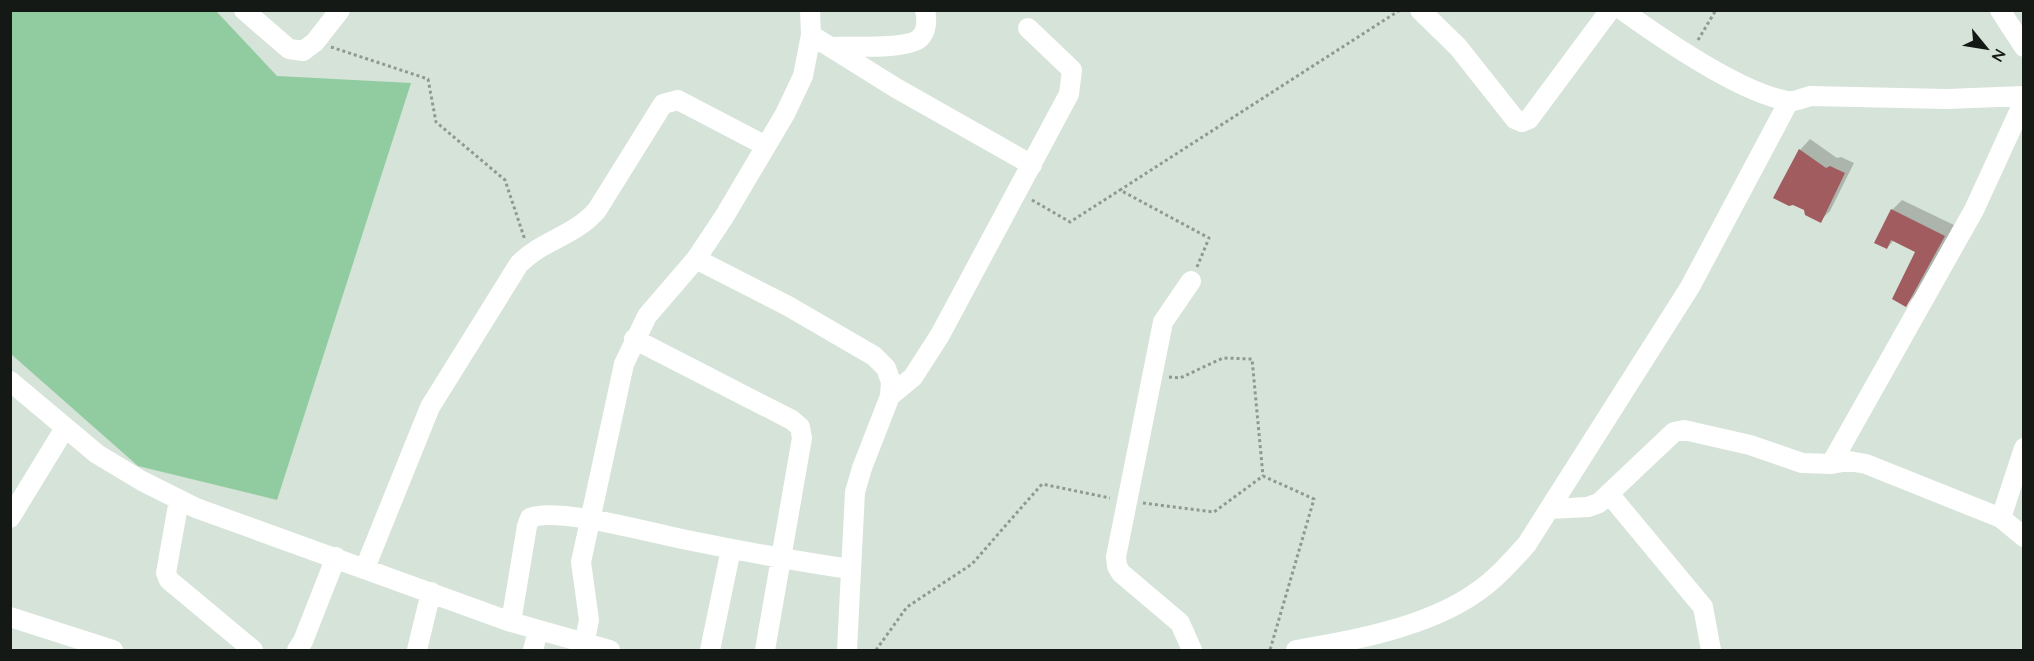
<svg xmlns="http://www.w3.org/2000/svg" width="2034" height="661" font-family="Quicksand,sans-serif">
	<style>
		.green { fill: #91cba0 }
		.shadow { fill: #0003 }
		.building { fill: #a05c5e }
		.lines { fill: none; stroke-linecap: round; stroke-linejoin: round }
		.path { stroke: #909991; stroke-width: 3; stroke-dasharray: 3 3; stroke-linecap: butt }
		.minor { stroke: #fff; stroke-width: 20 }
	</style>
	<rect width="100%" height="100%" fill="#d6e3d8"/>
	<path class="green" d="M11,10L216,11L277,76L411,83L277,500L138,466L11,354Z"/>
	<path class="shadow" d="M1810,139L1837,158L1841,157L1854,163L1830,211L1820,221L1805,209L1775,198L1800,150Z
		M1902,200L1954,225L1916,294L1906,305L1917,251L1894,240L1887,248L1892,210Z"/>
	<path class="building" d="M1799,149L1826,168L1830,166L1845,173L1821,223L1805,215L1804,210L1793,205L1789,206L1773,198Z
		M1891,209L1945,236L1906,307L1892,299L1915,252L1891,240L1887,249L1874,243Z"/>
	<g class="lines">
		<path class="path" d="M1698,40L1716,10
			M331,47L428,79L436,122L505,180L525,240
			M1032,200L1070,222L1120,190
			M1197,267L1209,238L1120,190L1400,10
			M1169,377L1180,378L1223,358L1252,359L1263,476
			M1143,503L1214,512L1263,476L1314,499L1270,650
			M876,650L907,607L972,564L1042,484L1110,498"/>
		<path class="minor" d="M244,10L289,49L303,51L315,42L340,10
			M1420,10L1458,47L1515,119L1522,122L1529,119L1610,10
			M1622,10C1661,38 1741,93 1788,101C1794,102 1804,98 1810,96L1947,99L2024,96
			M2000,10L2024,47
			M811,35L896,88L1032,165
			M830,47C849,46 908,50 920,38C927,31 927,19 925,10
			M696,259L788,306L874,356L886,368L891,382L890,396L862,468L855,492L847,650
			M1191,281L1163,322L1116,557L1117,566L1121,573L1180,623L1192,650
			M634,339L792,420L800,427L802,438L765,650
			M10,381L97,454L142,481L196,508L511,622L610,650
			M890,396L913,377L940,335L1069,94L1072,70L1028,28
			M1831,464L1974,210L2024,101
			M1610,495L1703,607L1711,650
			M179,500L166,573L169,580L253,650
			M1550,509L1588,507L1599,503L1674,432L1684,430L1750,445L1802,463L1831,464L1849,461L1866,464L2001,518L2024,537
			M10,518L65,428
			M2001,518L2024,448
			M365,568L430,407L519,264C542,240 575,236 597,210L663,104L678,100L766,146
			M10,617L113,650
			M511,622L527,526L530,518C557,506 654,534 687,540C741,551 795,561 850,569
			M584,644L589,620L581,562L624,364L647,316L696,259L724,217L785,114L803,76L811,35L810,10
			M297,650L303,641L336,557
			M417,650L431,592
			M533,650L538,631
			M710,650L731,549
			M1296,650C1352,641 1426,627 1474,594C1494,581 1511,562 1527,544L1690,287L1789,101"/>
	</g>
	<rect width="2034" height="661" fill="none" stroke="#151916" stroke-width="24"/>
	<g transform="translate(1986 48) rotate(120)" stroke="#d6e3d8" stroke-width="4.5" paint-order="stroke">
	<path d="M0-4.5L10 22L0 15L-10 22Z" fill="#151916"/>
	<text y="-9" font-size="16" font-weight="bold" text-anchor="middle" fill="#151916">N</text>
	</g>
</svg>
